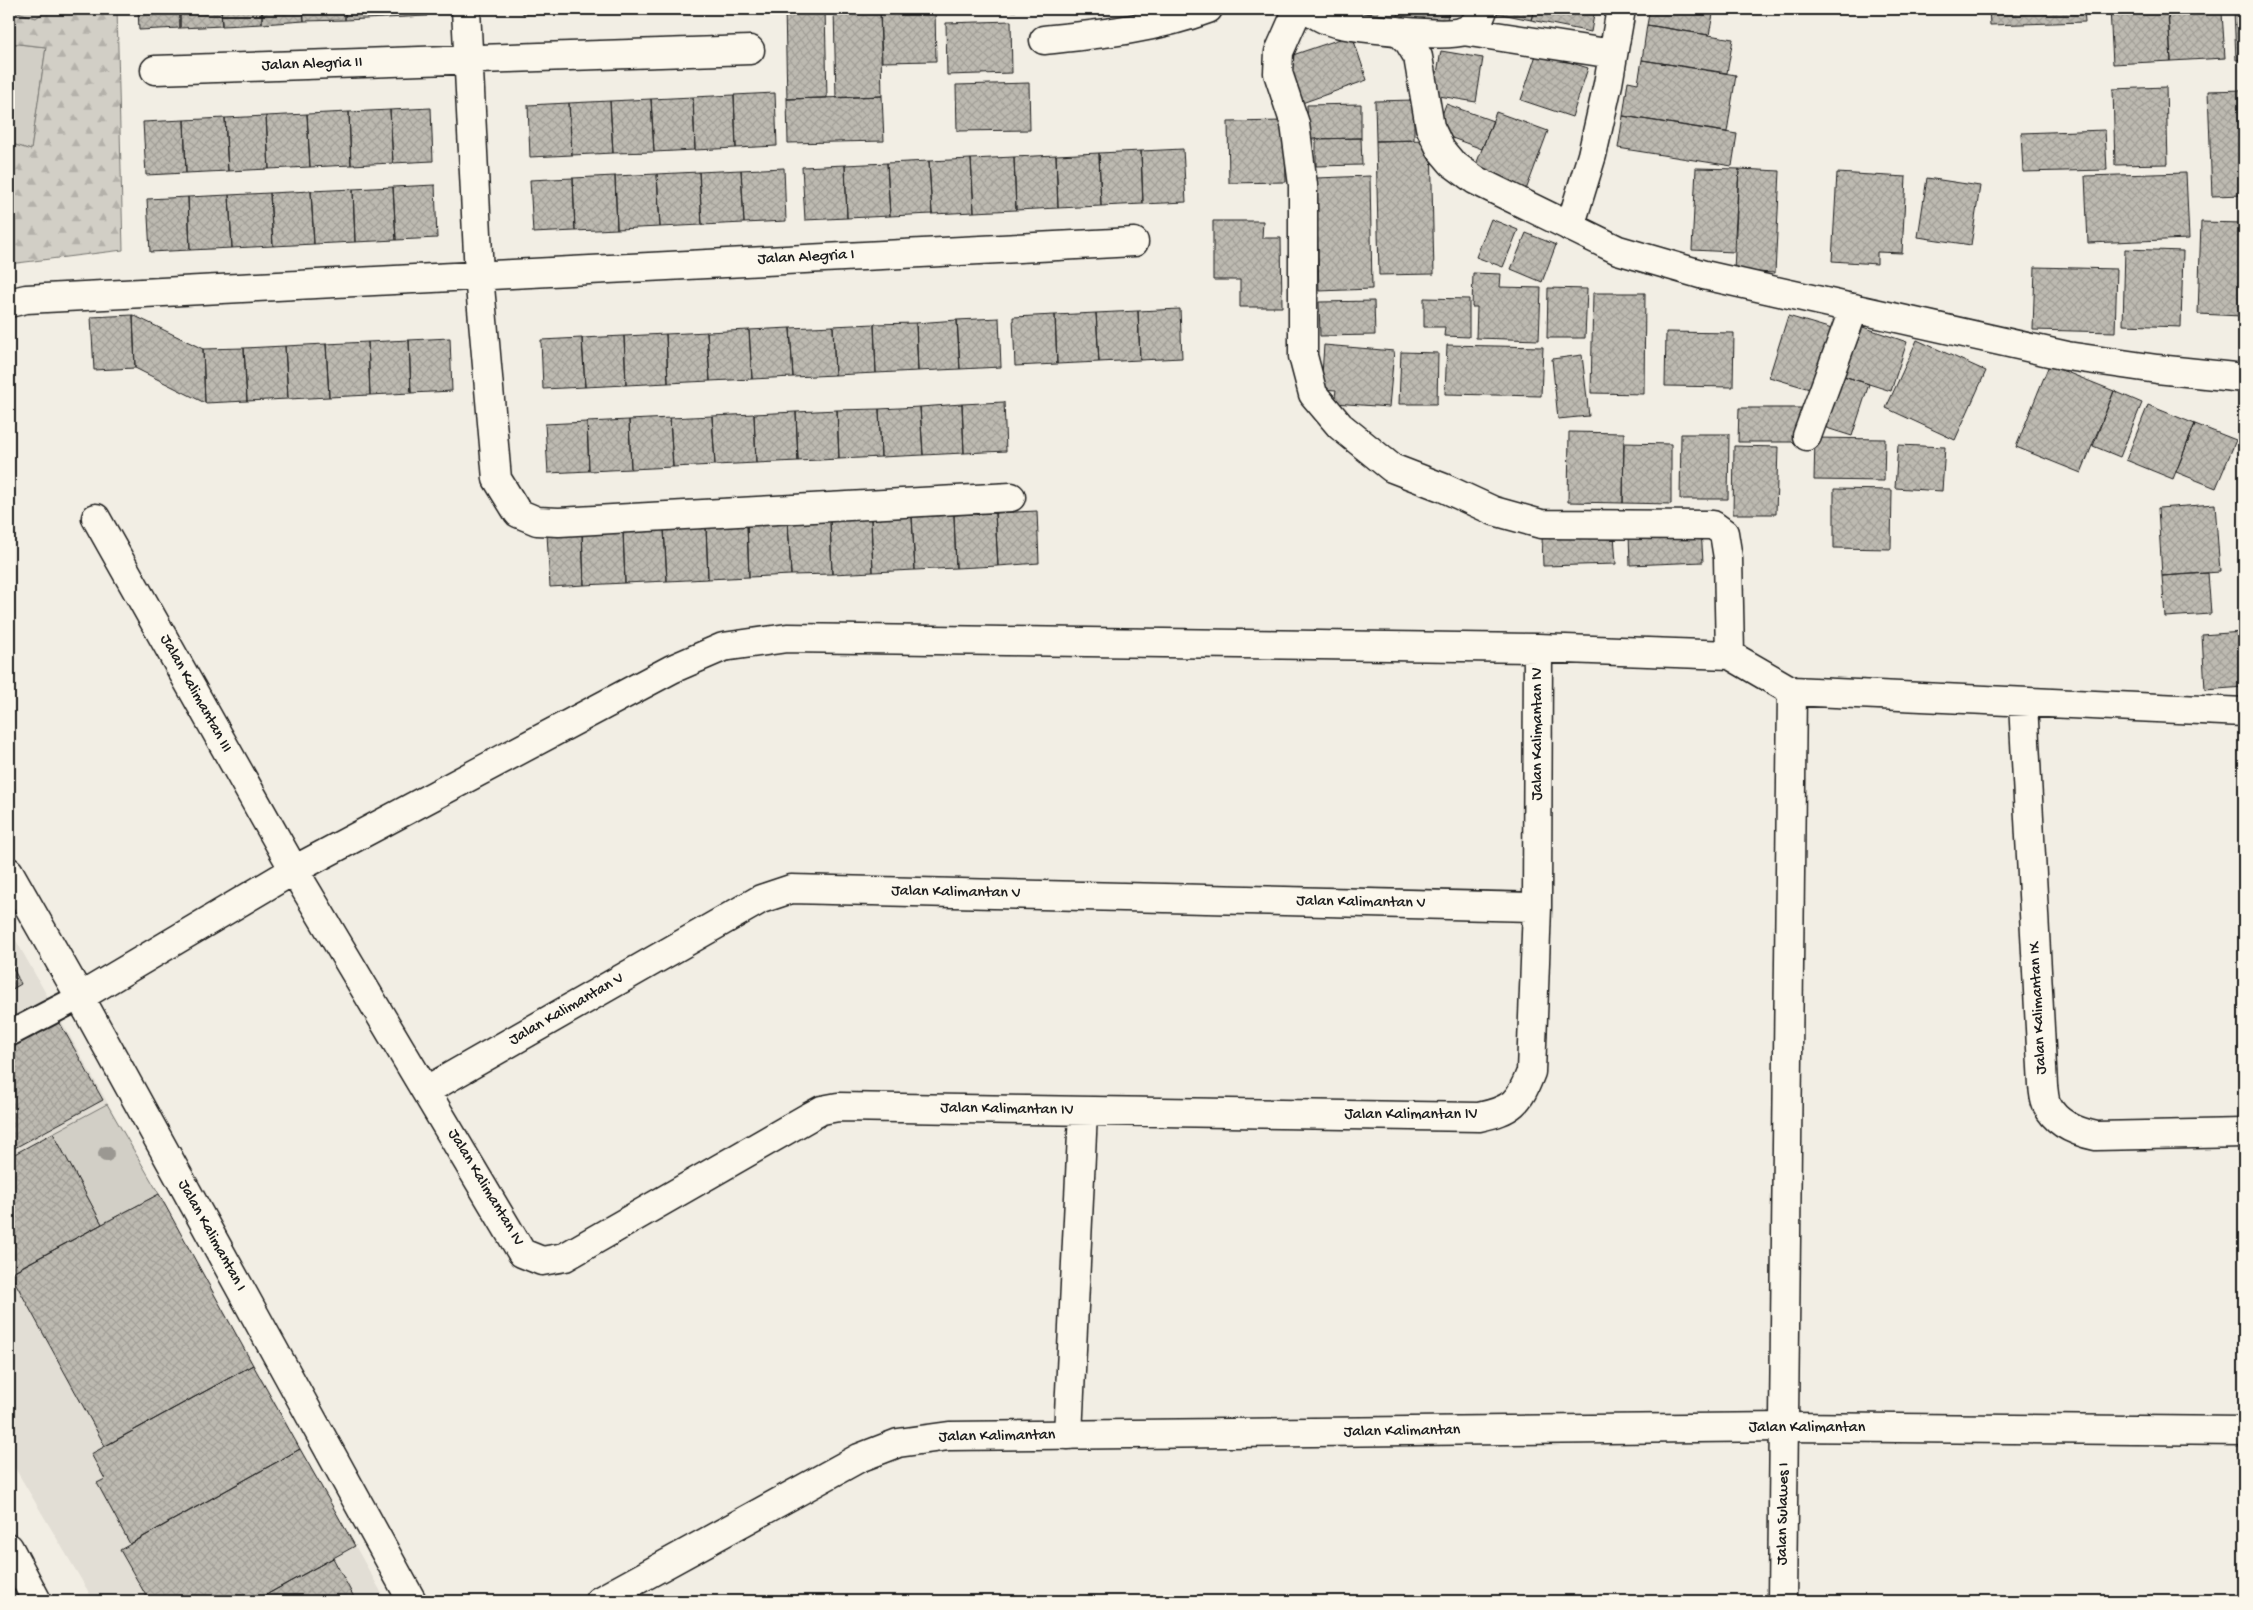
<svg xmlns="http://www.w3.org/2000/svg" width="2253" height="1610" font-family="'Gochi Hand',sans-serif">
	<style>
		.built { fill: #e2ded5 }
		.green { fill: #d2cfc6; stroke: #777671 }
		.forest { fill: url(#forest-firs); stroke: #777671 }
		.building { fill: url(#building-cross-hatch); stroke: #1c1c1c }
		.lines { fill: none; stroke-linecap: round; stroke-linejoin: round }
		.service-casing { stroke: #1c1c1c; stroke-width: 28 }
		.minor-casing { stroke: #1c1c1c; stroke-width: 31 }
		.tertiary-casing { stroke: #1c1c1c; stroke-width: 31 }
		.primary-casing { stroke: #1c1c1c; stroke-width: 31 }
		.service { stroke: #fbf7ec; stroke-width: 24 }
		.minor { stroke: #fbf7ec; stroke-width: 28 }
		.tertiary { stroke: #fbf7ec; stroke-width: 28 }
		.primary { stroke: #fbf7ec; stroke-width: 28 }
		.tree { fill: #9b9892 }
		.labels { text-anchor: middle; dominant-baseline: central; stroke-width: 4; stroke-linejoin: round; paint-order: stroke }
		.street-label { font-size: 16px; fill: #1c1c1c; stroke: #fbf7ec }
	</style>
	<defs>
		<pattern id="forest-firs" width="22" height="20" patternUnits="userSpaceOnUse" patternTransform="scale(1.25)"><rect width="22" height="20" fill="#d2cfc6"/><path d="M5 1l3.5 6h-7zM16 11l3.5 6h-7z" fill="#b4b1aa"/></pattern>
		<pattern id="building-cross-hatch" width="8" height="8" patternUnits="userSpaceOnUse" patternTransform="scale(1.25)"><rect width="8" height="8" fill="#bdbab1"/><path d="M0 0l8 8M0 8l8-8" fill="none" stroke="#a29f98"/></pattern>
	</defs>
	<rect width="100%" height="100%" fill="#f2eee4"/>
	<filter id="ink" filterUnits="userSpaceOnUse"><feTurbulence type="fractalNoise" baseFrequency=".02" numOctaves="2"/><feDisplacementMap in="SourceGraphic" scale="10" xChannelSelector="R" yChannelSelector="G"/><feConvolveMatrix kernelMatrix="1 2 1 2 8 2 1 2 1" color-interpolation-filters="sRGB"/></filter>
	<g filter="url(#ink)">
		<path class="built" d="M9,928L159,1194L386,1601H94L9,1458Z"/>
		<path class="green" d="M9,9H48L36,18Z
			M9,43L46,47L31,150L9,143Z
			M107,1104L159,1194L102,1224L53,1133Z"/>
		<path class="forest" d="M48,9H117L123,250L9,264V143L31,150L46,47L9,43V10L36,18Z"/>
		<path class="building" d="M138,9H180V28L139,30Z
			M180,9H221L222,26L180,28Z
			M221,9H262V24L222,26Z
			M262,9H303L304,21L262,24Z
			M303,9H345V20L304,21Z
			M345,9H386V18L345,20Z
			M386,9H427V16L386,18Z
			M523,9H564V12L523,14Z
			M564,9H605V10L564,12Z
			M785,9H825L827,98L787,99Z
			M834,9H880L882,96L836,98Z
			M880,9H935L936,61L882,62Z
			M947,9H1016V11Z
			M1327,9H1379L1378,15Z
			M1399,9H1449L1447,22L1398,16Z
			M1498,9H1534L1531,20L1497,13Z
			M1534,9H1595L1591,32L1531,20Z
			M1650,9H1714L1709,35L1647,25Z
			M1989,9H2084L2085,22L1990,25Z
			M2110,9H2168L2171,61L2113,64Z
			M2234,9H2244V59L2236,60Z
			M2222,13L2225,58L2171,61L2168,15Z
			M1011,21L1012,73L947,75L946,23Z
			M1647,25L1733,39L1727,73L1642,60Z
			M1352,35L1367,80L1302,103L1287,57Z
			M1441,51L1483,58L1476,102L1433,95Z
			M1537,52L1588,68L1572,117L1521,100Z
			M1642,60L1736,75L1727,132L1623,116L1628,81L1638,83Z
			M1029,83L1030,130L957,131L956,85Z
			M2166,87L2168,164L2115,165L2113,89Z
			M2244,90V195L2212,196L2208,91Z
			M775,93L777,146L736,148L734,95Z
			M734,95L736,148L695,150L693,97Z
			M882,96L884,141L788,143L787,99Z
			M693,97L695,150L654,152L651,99Z
			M651,99L654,152L613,153L610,101Z
			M1414,100V140L1376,141L1375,101Z
			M610,101L613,153L572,155L569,103Z
			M569,103L572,155L530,157L528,105Z
			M1361,104V138L1308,139L1307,105Z
			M1446,104L1493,121L1482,149L1436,132Z
			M431,108L433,161L393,163L390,110Z
			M390,110L393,163L351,165L349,112Z
			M349,112L351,165L310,167L307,114Z
			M1496,112L1548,131L1526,190L1474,170Z
			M307,114L310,167L269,169L266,116Z
			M266,116L269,169L228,171L225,118Z
			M1623,116L1737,134L1732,166L1618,148Z
			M225,118L228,171L186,173L184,120Z
			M184,120L186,173L146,175L143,122Z
			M1285,121L1286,182L1229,183L1228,122Z
			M2105,130L2107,170L2023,172L2021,133Z
			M1361,138L1362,165L1316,166V139Z
			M1431,140L1434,274L1379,275L1376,141Z
			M1183,149L1186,202L1143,204L1141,151Z
			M1141,151L1143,204L1101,206L1099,153Z
			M1099,153L1101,206L1058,208L1056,155Z
			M1056,155L1058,208L1016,210L1014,157Z
			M1014,157L1016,210L974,212L971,159Z
			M971,159L974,212L932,214L929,161Z
			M929,161L932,214L890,216L887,163Z
			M887,163L890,216L847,218L845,165Z
			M845,165L847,218L805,220L802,167Z
			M784,168L786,221L744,223L741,170Z
			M1696,168L1739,169L1734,252L1692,250Z
			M1739,169L1780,171L1775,273L1734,271Z
			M741,170L744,223L702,225L699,172Z
			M699,172L702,225L660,227L657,174Z
			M1837,173L1906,177L1902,253L1877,252V264L1832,261Z
			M2186,173L2189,239L2088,243L2085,176Z
			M657,174L660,227L617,229L615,176Z
			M615,176L617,229L575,231L573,178Z
			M1370,176L1372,289L1319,291L1316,178Z
			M573,178L575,231L533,233L530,180Z
			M1927,178L1980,186L1971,245L1918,237Z
			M435,185L437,238L396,240L393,187Z
			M393,187L396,240L355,242L353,189Z
			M353,189L355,242L314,244L311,191Z
			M311,191L314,244L273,246L270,193Z
			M270,193L273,246L232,248L229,195Z
			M229,195L232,248L190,250L188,197Z
			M188,197L190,250L150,252L147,199Z
			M1491,219L1518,230L1503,267L1476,257Z
			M1213,221H1263L1262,238H1281L1282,307H1240V280H1213Z
			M2201,222L2243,223L2241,316L2198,314Z
			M2243,223H2244V281H2242Z
			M1526,233L1556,245L1542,282L1511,269Z
			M2125,249L2183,251L2181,327L2123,325Z
			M2035,267L2117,269L2115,332L2033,330Z
			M1473,273L1501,274L1500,287L1541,288L1539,340L1476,338L1477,307H1472Z
			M1548,288L1587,289L1585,338H1547Z
			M1593,293H1645L1644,394L1591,393Z
			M1424,298L1469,299V337L1444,336L1445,327H1424Z
			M1374,301L1375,335L1320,336L1319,302Z
			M1180,309L1182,358L1140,360L1138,311Z
			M1138,311L1140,360L1099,362L1096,313Z
			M1096,313L1099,362L1057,364L1055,315Z
			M133,315L203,349L205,403L135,368Z
			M133,315L135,368L94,370L91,317Z
			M1055,315L1057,364L1015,366L1013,317Z
			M1788,316L1832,329L1813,390L1769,377Z
			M999,318L1001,367L960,369L957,320Z
			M957,320L960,369L918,371L916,323Z
			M916,323L918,371L876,373L874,324Z
			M1851,323L1907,342L1891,391L1834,373Z
			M874,324L876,373L835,375L833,326Z
			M833,326L835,375L793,377L790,328Z
			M790,328L793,377L752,379L749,330Z
			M749,330L752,379L710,381L707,332Z
			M707,332L710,381L668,383L666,334Z
			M1666,332L1734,333L1733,387L1665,386Z
			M666,334L668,383L626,385L624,336Z
			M624,336L626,385L585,387L582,338Z
			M450,338L452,391L411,393L409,340Z
			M582,338L585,387L543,389L541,340Z
			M409,340L411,393L370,395L368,342Z
			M1917,340L1986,371L1955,440L1886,408Z
			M368,342L370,395L329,397L326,344Z
			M326,344L329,397L288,399L285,346Z
			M1324,345L1394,351L1389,407L1334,403L1336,390L1321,389Z
			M1447,345L1543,347L1541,396L1445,394Z
			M285,346L288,399L247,401L244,348Z
			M244,348L247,401L205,403L203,349Z
			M1401,352L1438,353L1437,404H1399Z
			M1582,355L1589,416L1558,419L1552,359Z
			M2049,365L2114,391L2081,473L2016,447Z
			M1834,373L1869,384L1852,436L1817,425Z
			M2114,391L2142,403L2120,457L2093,446Z
			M1004,402L1006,451L964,453L962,404Z
			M962,404L964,453L923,455L920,407Z
			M2148,405L2195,424L2173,479L2126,460Z
			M920,407L923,455L881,457L879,409Z
			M1739,408H1804V442H1738Z
			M879,409L881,457L839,459L837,410Z
			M837,410L839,459L798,461L796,412Z
			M796,412L798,461L756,463L754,414Z
			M754,414L756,463L715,465L712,416Z
			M712,416L715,465L673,467L670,418Z
			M670,418L673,467L631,469L629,420Z
			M629,420L631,469L589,471L587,422Z
			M587,422L589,471L548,473L545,424Z
			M2195,424L2236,440L2216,488L2176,472Z
			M1569,432L1624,433L1623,503L1568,502Z
			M1681,434H1729L1728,499H1680Z
			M1815,438L1885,439L1884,481L1814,480Z
			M1624,443L1671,444V504L1623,503Z
			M1898,445L1945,447L1942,491L1895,488Z
			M1734,446L1778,447L1776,514H1733Z
			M1834,489L1892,490L1891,549L1834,548Z
			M2215,504L2220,572L2162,576L2158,508Z
			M1037,511L1039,563L998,566L995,513Z
			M995,513L998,566L956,568L954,515Z
			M954,515L956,568L915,570L912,517Z
			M912,517L915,570L873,572L871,519Z
			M871,519L873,572L832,574L830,520Z
			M830,520L832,574L791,575L788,522Z
			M788,522L791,575L749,577L747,524Z
			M747,524L749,577L708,579L706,526Z
			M706,526L708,579L667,581L664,528Z
			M664,528L667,581L625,583L623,530Z
			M623,530L625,583L584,585L582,532Z
			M1701,530L1703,562L1630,565L1629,534Z
			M582,532L584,585L550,587L547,534Z
			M1614,534L1616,564L1543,566L1542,537Z
			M2208,573L2211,614L2165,617L2162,576Z
			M2242,632L2244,687L2205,690L2202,635Z
			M9,960L21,984L9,991Z
			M56,1016L103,1100L9,1151V1042Z
			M53,1133L102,1224L9,1274V1157Z
			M159,1194L253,1365L105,1446L10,1273Z
			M253,1365L300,1449L130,1544L97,1483L105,1479L91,1454Z
			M300,1449L355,1546L255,1601H149L120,1550Z
			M333,1558L356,1601H255Z"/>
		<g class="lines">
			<g class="service-casing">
				<path id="service" d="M9,1034L80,997"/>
			</g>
			<g class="minor-casing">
				<path id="minor" d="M466,9L479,275L497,479L518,513L537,521L559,522L1011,497
					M1298,9L1279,52L1278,73L1295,124L1303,185V356L1313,394L1340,426L1392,468L1444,488L1494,511L1541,524L1713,525L1724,533L1728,558L1730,655
					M1310,9C1317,17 1326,20 1336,23C1357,28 1446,38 1464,31C1472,28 1482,18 1483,9
					M1398,31L1409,42L1418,57L1430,127L1441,150L1452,163L1475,180L1618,250L1704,275L2067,356L2157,369L2244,378
					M1463,31L1613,54
					M1044,40C1100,34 1155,29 1208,9
					M155,70L750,50
					M1570,227L1592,155L1608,84L1621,9
					M9,303L26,299L1134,242
					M1807,436L1854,308
					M96,518L294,870L522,1253L542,1261L565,1257L809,1117L822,1110L838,1107L1479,1117C1512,1110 1519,1103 1531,1072L1537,907L1538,648
					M1792,691L2244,712
					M2023,703L2043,1086C2044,1092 2044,1100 2047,1105C2056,1124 2077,1132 2096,1136L2244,1133
					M9,872L80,997L412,1601
					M80,997L294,870L672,669L723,647L787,638L1538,648L1730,655L1792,691L1782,1601
					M427,1090L761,899L791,889L1537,907
					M1068,1435L1083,1112"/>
			</g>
			<g class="tertiary-casing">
				<path id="tertiary" d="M599,1601L859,1458L898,1443L949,1436L1785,1427L2244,1431"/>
			</g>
			<g class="primary-casing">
				<path id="primary" d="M9,1548L37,1601"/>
			</g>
			<use href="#service" class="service"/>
			<use href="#minor" class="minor"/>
			<use href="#tertiary" class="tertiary"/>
			<use href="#primary" class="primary"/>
		</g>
		<circle class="tree" cx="106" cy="1154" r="8"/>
	</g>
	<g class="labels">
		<g class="street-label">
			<text transform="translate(312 65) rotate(-2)">Jalan Alegria II</text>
			<text transform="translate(806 258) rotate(-3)">Jalan Alegria I</text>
			<text transform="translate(195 694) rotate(61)">Jalan Kalimantan III</text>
			<text transform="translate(1538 734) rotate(-90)">Jalan Kalimantan IV</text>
			<text transform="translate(956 893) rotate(1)">Jalan Kalimantan V</text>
			<text transform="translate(1361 903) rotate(1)">Jalan Kalimantan V</text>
			<text transform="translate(2039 1008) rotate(-93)">Jalan Kalimantan IX</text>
			<text transform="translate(567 1010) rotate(-30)">Jalan Kalimantan V</text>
			<text transform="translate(1007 1110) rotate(1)">Jalan Kalimantan IV</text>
			<text x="1411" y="1115">Jalan Kalimantan IV</text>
			<text transform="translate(485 1188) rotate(59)">Jalan Kalimantan IV</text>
			<text transform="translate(211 1236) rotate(61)">Jalan Kalimantan I</text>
			<text x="1807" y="1428">Jalan Kalimantan</text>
			<text transform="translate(1402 1432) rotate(-1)">Jalan Kalimantan</text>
			<text transform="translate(997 1437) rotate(-1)">Jalan Kalimantan</text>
			<text transform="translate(1784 1514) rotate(-89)">Jalan Sulawes I</text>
		</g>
	</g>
	<rect width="2253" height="1610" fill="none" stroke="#fbf7ec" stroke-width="30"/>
	<rect x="15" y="15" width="2223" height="1580" fill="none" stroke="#1c1c1c" stroke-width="2" filter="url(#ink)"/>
</svg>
